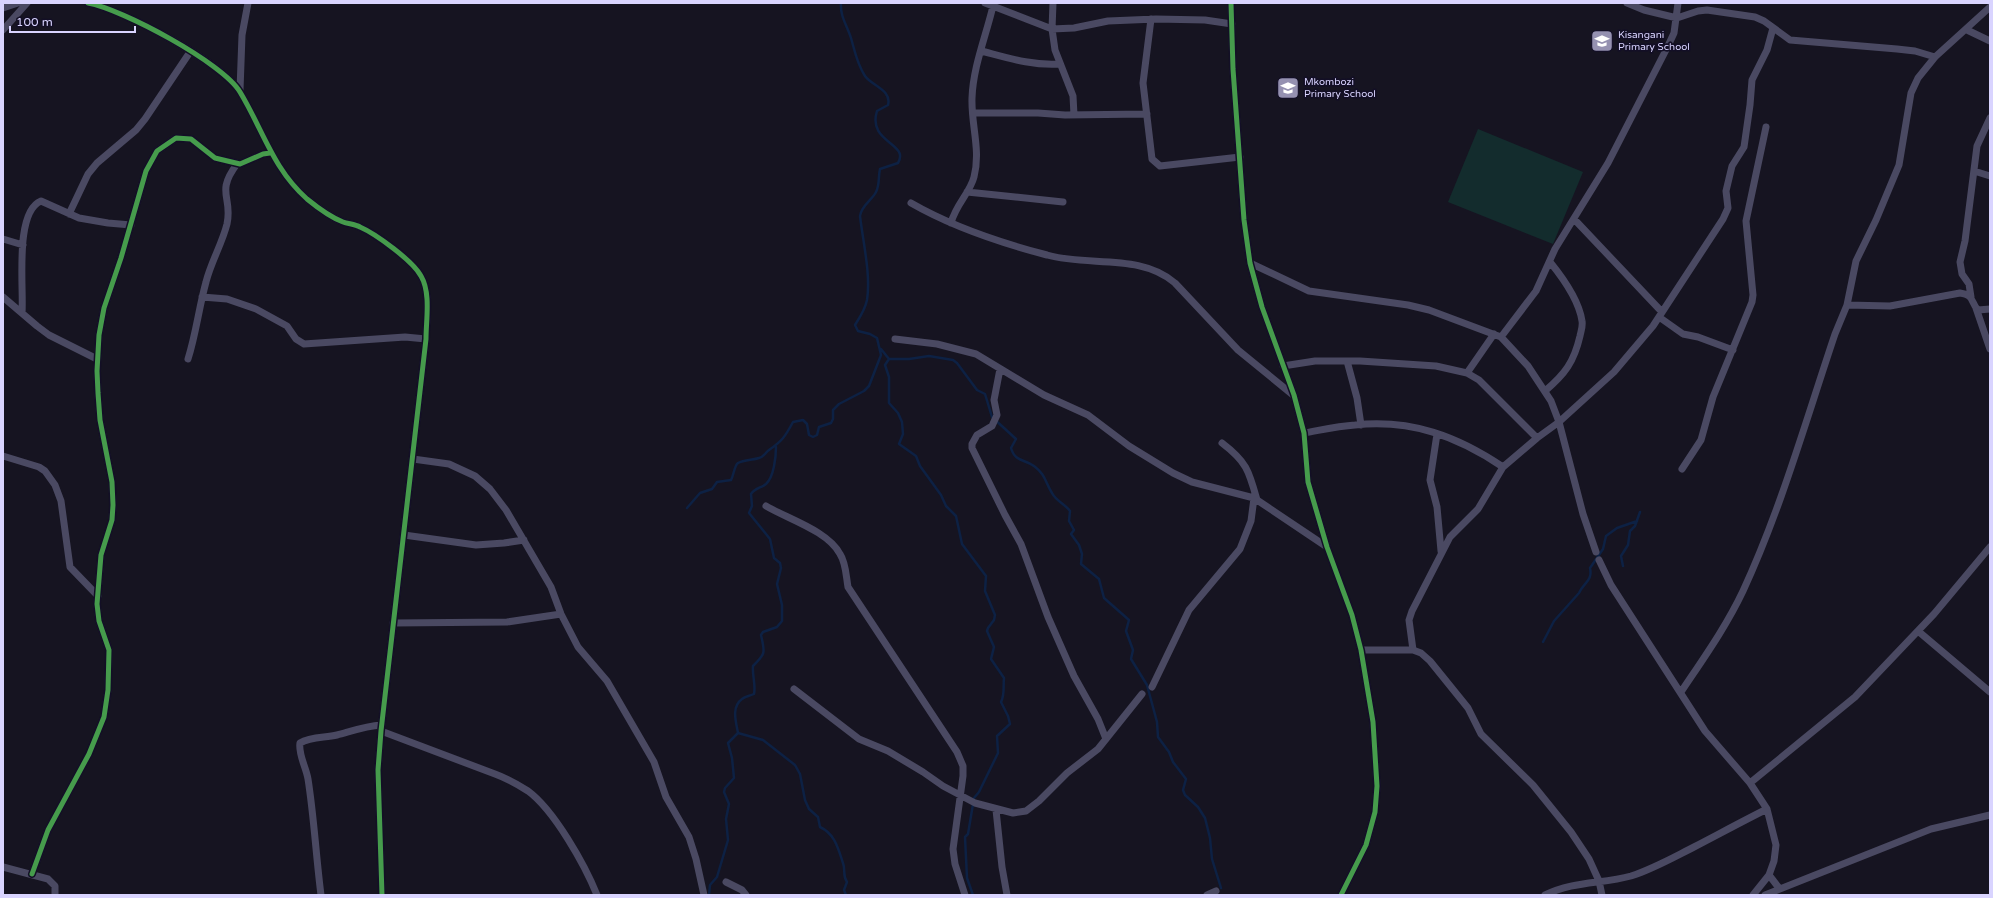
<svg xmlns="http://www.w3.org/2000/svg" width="1993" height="898" font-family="'Varela Round',sans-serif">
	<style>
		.green { fill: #132c2d }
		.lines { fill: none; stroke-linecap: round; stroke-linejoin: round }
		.stream { stroke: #0d2144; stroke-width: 2.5 }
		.minor { stroke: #4a4962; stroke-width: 7 }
		.cycleway-casing { stroke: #130f26; stroke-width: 8 }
		.cycleway { stroke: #469c4c; stroke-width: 5 }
		.labels { text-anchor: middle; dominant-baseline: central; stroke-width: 3.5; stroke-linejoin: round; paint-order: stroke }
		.poi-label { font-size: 10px; fill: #d9d4ff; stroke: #130f26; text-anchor: start }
	</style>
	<rect width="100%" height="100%" fill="#161421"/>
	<path class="green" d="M1478,129L1583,172L1553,244L1448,202Z"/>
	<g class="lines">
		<path class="stream" d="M881,349L889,359H909L929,356L953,360L957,363L977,390L985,394L992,417L1016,439L1011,448C1015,462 1024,459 1034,466C1046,475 1045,482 1052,493C1056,501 1065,504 1070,511L1069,521L1074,530L1071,534L1079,545L1082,554L1081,564L1099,579L1104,598L1129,620L1126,631L1133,650L1131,659L1147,685L1157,722L1158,737L1169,752L1173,762L1186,779L1183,790L1185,795L1198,807L1205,818L1210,838L1212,859L1221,888
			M889,359L885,365L889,377V403L898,413L902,422L903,434L899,444L916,456L920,466L941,495L946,506L956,516L962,544L986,576L985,591L995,615L994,620L988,628L987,631L994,647L991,659L1004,678C1003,687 1005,694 1001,702L1008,716L1010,724L997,736L998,753L979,792L974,798L968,834L965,837L967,878L973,895
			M687,508L700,493L712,489L717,482L731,480C734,475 734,466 738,463C744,460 753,460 759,458C764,457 765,453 769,450C782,441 785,437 793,422L803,420L807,424L809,435L813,437L817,435L819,427L831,423L833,419V410L839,404L864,391L869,386L881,355L877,338L870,334L858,331L855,325C860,317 865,310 867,300C871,275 863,242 860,216C861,206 872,200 876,192C880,184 878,177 880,169L898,163C910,143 867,143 877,111L888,105C892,90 872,86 865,76C857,64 855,52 851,38C847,25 840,17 841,3
			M1623,566L1621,556L1628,545L1630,531L1635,526L1640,512
			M1543,642L1554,621L1579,593C1583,583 1593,581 1590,568L1603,549L1606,536L1617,528L1637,521
			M738,733C736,722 731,707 742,699C745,696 750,696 754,694C756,685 752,675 753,666C766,653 765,653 761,635L763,632L777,627L782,621V605L777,584L781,568L780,563L774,558L770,539L749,513L752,506L751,494C755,488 761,488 766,484C774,477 776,456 776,447
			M738,733L763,740L795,765L800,774L805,800L809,809L818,817L820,827C835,834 838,848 843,863C846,871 842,875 847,882L844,890L846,895
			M709,895L710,885L717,877L728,840L726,819L729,804L724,792L725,788L734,778L732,758L728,743L738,733"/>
		<path class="minor" d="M88,3C122,9 223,63 240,92C263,130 273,169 307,199C318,208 330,217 343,222C348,224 355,224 360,227C376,234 413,261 421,276C431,293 426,320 426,339L381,731L378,770L382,895
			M985,3L1052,29L1074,28L1108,21L1156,19L1205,20L1232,24
			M1053,3L1052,29L1055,50L1073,96L1074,115
			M1231,3L1233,69L1244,220L1250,263L1262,307L1294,395L1304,433L1308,482L1327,547L1352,615L1361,650L1373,722L1377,786L1375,812L1366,845L1341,895
			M1627,3L1644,10L1677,18L1698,11L1707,10L1755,17L1764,21L1790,40L1897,49L1915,51L1935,57
			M3,8L18,3
			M1151,19L1143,83L1152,159L1160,166L1240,157
			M3,30L27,3
			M1967,30L1990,41
			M981,51C1008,58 1033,66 1060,64
			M240,90L242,35L248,3
			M973,113H1038L1065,115L1147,114
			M1974,171L1990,176
			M967,192L1063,202
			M911,203C951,226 1001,243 1047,255C1088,267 1141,253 1175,283L1238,350L1293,395
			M69,214L88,174L97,163L136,130L145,119L190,52
			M1574,219L1662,312
			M951,223C956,204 970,193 974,177C981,150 971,125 972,98C973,67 986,36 993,6
			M3,239L23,245
			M1250,263L1309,291L1408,305L1429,310L1501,337L1528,366L1551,401L1559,422L1583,514L1596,552
			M3,297L37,326L49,335L97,359
			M202,297L227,299L256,309L287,326L296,339L304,344L405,337L426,339
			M1971,297L1969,284L1962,274L1960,262L1965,241L1977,146L1990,118
			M1847,305L1890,306L1960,293C1975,295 1970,302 1978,310L1990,309
			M1976,308L1990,349
			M22,313C24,289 14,212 41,201L79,218L108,223L131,225
			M1659,317L1683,334L1698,337L1733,350
			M1501,337L1536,291L1555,249L1608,163L1668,46L1674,33L1678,3
			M895,339L937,344L976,354L1044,395L1088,415L1129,446L1173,473L1192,482L1254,498L1327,547
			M188,359C196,334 199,307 206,282C211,262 222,244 227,224C233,197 215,193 237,164
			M1347,361L1357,398L1361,425
			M1283,366L1315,361H1360L1436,366L1467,373L1479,380L1537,438
			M1000,369L994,400L997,415L992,426L977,435L972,444V448L1005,515L1021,544L1048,617L1074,676L1098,719L1106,739
			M1467,373L1494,334
			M1545,391C1565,374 1574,362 1580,336C1581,331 1583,326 1582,321C1579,300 1563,278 1550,262
			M1304,433C1321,430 1338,426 1355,425C1411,419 1457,436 1503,467
			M1437,434L1430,480L1437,507L1441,551
			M1222,443C1247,462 1249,471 1257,500
			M3,456L39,467L45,471L55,485L61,501L70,567L98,596
			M413,459L449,464L475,476L490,489L506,510L551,587L561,614L578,647L607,681L654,762L666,797L689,837L696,859L704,895
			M1682,469L1701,440L1713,397L1752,302L1753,295L1746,221L1766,127
			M766,506C788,519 828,531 840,554C846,563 846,576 848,587L957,752L963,766V776L953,849L955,864L965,895
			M404,535L476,545L504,543L524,540
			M1599,560L1611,585L1705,731L1750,783L1767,809L1776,845L1774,861L1769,875L1753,895
			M393,623L507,622L561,614
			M1918,631L1990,692
			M1361,650H1413L1421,653L1430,661L1468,708L1481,734L1533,785L1571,832L1589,859L1599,881L1602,895
			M1413,650L1409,620L1412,611L1450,537L1478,509L1503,467L1537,438L1559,422L1614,372L1653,326L1723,219L1728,208L1726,191L1732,166L1744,147L1750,105L1752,80L1767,50L1773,28
			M1152,687L1189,610L1240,549L1251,521L1254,498
			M794,689L859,739L888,751L923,772L943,786L975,803L1013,813L1026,811L1039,801L1067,773L1098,749L1142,694
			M1681,692C1703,659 1726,627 1743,591C1781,509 1806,420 1835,334L1847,305L1856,261L1876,220L1899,165L1911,93L1918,78L1935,57L1990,7
			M381,731L495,774C506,778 517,784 528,791C554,810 585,865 597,895
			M1750,783L1855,697L1934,614L1990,547
			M996,810L1002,867L1007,895
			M3,867L48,879L55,886V895
			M32,874L48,830L89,754L104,717L108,690L109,650L99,621L97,604L101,555L112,520L113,505L112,482L100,420L98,393L97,371L99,335L104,308L121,258L146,171L157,151L176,138L191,139L215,158L240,164L263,154L270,153
			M1769,875L1779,888
			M726,882L742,890L746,895
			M321,895C316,856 314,817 308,779C306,767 298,754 300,743C311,736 325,738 337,735C352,731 366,726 381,725
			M1207,895L1216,891
			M1545,895C1573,881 1602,884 1631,876C1653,869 1674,857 1694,847C1719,834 1743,821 1767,809
			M1765,895L1931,829L1990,815"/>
		<g class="cycleway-casing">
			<path id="cycleway" d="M88,3C122,9 223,63 240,92C263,130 273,169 307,199C318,208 330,217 343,222C348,224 355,224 360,227C376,234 413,261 421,276C431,293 426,320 426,339L381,731L378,770L382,895
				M1231,3L1233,69L1244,220L1250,263L1262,307L1294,395L1304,433L1308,482L1327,547L1352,615L1361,650L1373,722L1377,786L1375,812L1366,845L1341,895
				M32,874L48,830L89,754L104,717L108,690L109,650L99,621L97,604L101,555L112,520L113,505L112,482L100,420L98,393L97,371L99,335L104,308L121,258L146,171L157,151L176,138L191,139L215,158L240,164L263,154L270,153"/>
		</g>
		<use href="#cycleway" class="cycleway"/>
	</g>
	<defs>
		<g id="school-square" transform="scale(1.15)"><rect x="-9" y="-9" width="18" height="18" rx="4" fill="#9591b1" stroke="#130f26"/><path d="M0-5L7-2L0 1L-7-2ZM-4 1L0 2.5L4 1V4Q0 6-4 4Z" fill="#fff"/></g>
	</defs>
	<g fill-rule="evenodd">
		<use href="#school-square" x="1602" y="41"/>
		<use href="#school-square" x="1288" y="88"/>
	</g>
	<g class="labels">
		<g class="poi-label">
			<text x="1618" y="35">Kisangani<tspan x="1618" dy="12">Primary School</tspan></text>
			<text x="1304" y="82">Mkombozi<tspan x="1304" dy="12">Primary School</tspan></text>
		</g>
	</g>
	<rect width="1993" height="898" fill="none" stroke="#d9d4ff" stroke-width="8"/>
	<path d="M10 26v6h125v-6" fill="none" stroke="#d9d4ff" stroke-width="2"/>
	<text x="16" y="26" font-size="12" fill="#d9d4ff" stroke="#130f26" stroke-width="3" paint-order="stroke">100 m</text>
</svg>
